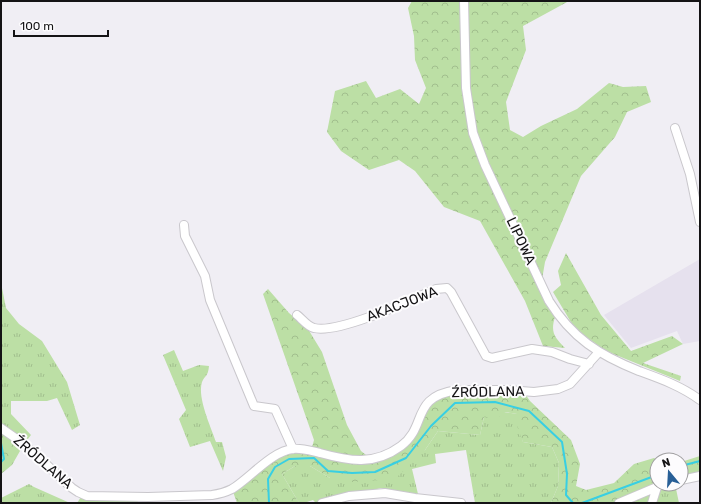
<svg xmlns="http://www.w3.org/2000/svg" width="701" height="504" font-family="Rubik,sans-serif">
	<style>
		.built { fill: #e6e1ee }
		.grass { fill: url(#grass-tufts) }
		.forest { fill: url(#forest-crowns) }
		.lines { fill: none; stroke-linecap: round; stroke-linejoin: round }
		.stream { stroke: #38cfe3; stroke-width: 2 }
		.minor-casing { stroke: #c9c7cc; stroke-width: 10 }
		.minor { stroke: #fff; stroke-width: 8 }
		.labels { text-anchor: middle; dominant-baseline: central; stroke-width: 4; stroke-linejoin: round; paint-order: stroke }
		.street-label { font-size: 14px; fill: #141315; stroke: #fdfcfe }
	</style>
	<defs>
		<pattern id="grass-tufts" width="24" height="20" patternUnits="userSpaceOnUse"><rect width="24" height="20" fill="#bcdfa5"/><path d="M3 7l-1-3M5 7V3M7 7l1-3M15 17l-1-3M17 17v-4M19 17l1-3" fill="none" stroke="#a1be8d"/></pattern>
		<pattern id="forest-crowns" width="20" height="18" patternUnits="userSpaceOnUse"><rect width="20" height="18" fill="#bcdfa5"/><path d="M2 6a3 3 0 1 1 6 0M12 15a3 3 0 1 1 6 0" fill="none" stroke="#a1be8d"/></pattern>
	</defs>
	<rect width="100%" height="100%" fill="#f0eef4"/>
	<path class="built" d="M700,259V341L683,344L677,331L631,348L604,315Z"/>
	<path class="grass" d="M1,283L6,308L19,324L42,341L67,382L80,425L72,430L57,398L47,401H11V414L31,435L24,444L1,428Z
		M174,350L183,371L199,365L209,366C208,377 205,375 202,382C197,398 211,427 216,442H222L226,457L223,471L210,441L190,447L179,419L186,410L163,355Z
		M504,412L517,414L523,442L552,447L559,463L558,486L551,503H475L466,450L435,454L436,463L412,469L418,494L381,488L349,496L344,503H316L313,500L304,503H299L282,474L295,466H310L330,478L425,450L438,431L480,435L484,417Z
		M29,484L34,487L70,503H1V498Z
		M664,484H675L679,503H652Z
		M83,494L137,497L138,503H77Z"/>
	<path class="forest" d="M412,1H569L523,26L526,50L506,102L510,130L523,137L541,126L577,109L609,83L623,87L646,86L651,102L627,112L615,137L581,176L545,262L540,291L555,317C550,333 555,337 565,348L543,346L525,301L480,221L444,207L415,171L399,160L369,170L341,151L327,132L335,91L366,81L376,98L400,89L419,104L426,88L415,60L414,36L408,8Z
		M566,253L601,315L631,351L672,336L683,344L643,363L681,376L680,381L606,351L575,329L553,292L561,285L558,271Z
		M268,289L289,313L308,329L322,352L347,425L361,451L371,459L401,446L423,408L457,390L523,391L530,401L571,440L580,464L576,486L586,490L614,483L634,464L654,458L658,460H657V484L652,503H551L558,486L559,463L552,447L523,442L516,423L517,414L505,412L496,420L484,417L480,435L438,431L425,450L395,479L351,482L330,478L310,466H295L282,474L299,503H237L232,489L288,450L311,451L314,440L263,294Z
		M1,428L24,444L12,465L1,474Z
		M700,456V475L681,480V462Z"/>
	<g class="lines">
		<path class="stream" d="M1,443L4,459L1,462
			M681,466L700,461
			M269,503L268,479L275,467L289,459L314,458L328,471L352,473L375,472L406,458L431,426L455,403L495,402L529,411L562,442L567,474L566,495L573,503
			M582,503L657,475"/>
		<g class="minor-casing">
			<path id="minor" d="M464,1L466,88L473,133L485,165L549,301C572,338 599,355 639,371C661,379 681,386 700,400
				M675,128L690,174L700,222
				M184,225L185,236L205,276L210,300L254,406L275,409L293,449
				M297,315C302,319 308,327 314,328C339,334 411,300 436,289L447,288L451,292L486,356L492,358L532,349L552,352L570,359L589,364
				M1,428L24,444L72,488L78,492L87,496L148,497L212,495C219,494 226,492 232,489C250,478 272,451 293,449C302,448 311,451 320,453C349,461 374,466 401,446C428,426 410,397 457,390H507L534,392L558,389L570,384L599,352
				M681,480L700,476
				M322,503L349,496L385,493L415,498L461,503
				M619,503L664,484
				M652,503L657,487"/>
		</g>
		<use href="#minor" class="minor"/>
	</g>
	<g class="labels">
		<g class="street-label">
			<text transform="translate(521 241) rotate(65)">LIPOWA</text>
			<text transform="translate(402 304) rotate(-21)">AKACJOWA</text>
			<text transform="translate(488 392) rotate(-1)">ŹRÓDLANA</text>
			<text transform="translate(43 462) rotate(41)">ŹRÓDLANA</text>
		</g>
	</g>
	<rect width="701" height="504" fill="none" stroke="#141315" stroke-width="4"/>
	<g transform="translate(669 472) rotate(342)"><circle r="19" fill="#fdfcfe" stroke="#a09fa1"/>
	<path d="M0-3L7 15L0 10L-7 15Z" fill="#285f97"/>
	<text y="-6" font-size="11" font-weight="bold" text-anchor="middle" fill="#141315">N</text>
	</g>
	<path d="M14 30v6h94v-6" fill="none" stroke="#141315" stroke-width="2"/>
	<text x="20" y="30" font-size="12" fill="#141315" stroke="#fdfcfe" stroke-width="3" paint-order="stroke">100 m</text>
</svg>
